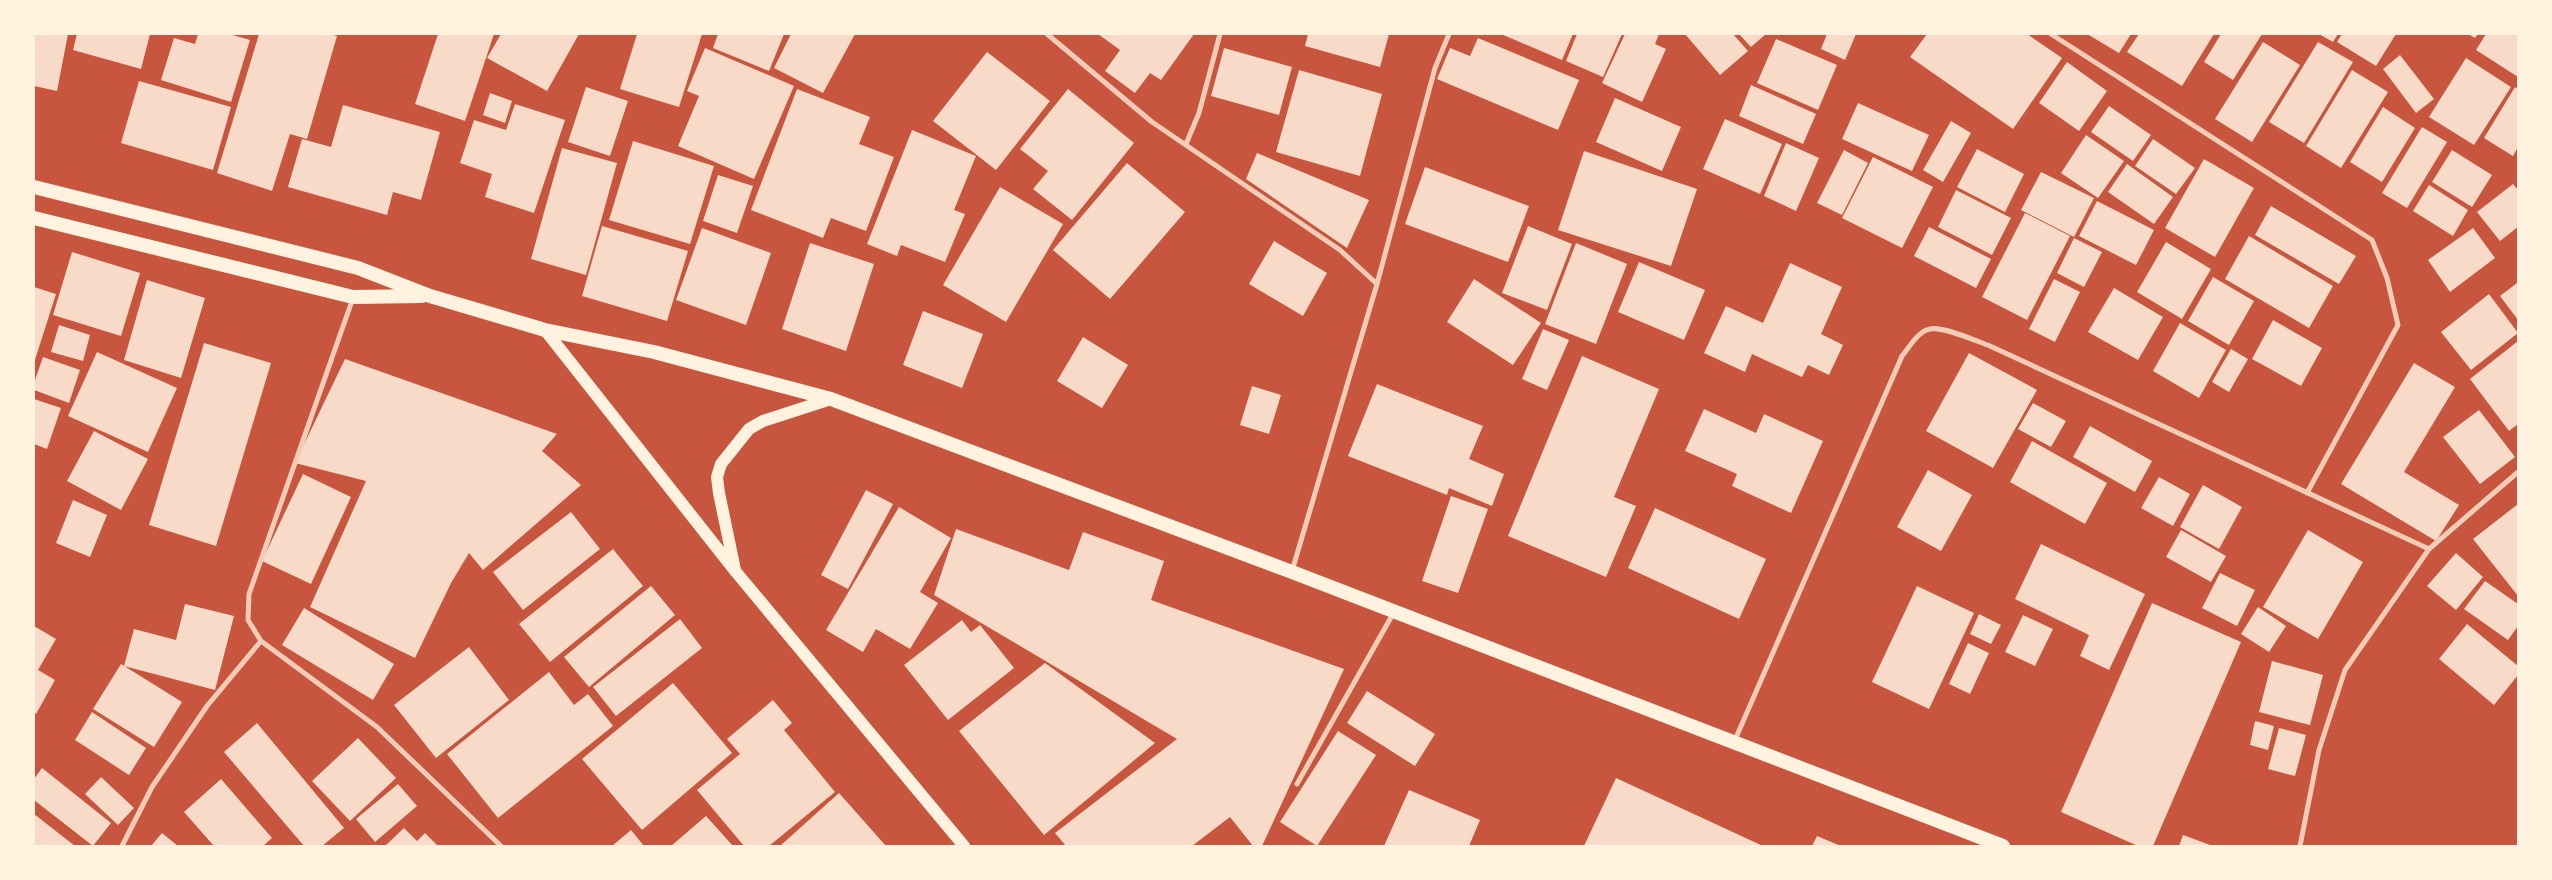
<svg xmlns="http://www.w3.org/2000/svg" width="2552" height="880" font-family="Manrope,sans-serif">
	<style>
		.building { fill: #f7dbc8 }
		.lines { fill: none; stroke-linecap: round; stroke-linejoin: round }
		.minor { stroke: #f1ccb7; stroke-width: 5 }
		.primary { stroke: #fff3e0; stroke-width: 12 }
		.trunk { stroke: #fff3e0; stroke-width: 14 }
	</style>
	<rect width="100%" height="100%" fill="#c8553d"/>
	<path class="building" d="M34,34H68L57,91L34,86Z
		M77,34H150L141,69L73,50Z
		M198,34H229L250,40L231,102L161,80L174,38L195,44Z
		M259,34H329L337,36L307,139L290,134L272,191L217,173Z
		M438,34H494L465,121L415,104Z
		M501,34H579L547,91L487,58Z
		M637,34H702L679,107L620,89Z
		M718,34H784L769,71L713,48Z
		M791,34H855L823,93L774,68Z
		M1098,34H1194L1161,80L1150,73L1135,93L1105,71L1120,50Z
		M1308,34H1389L1380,67L1305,46Z
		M1501,34H1573L1562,60Z
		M1577,34H1622L1603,77L1566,61Z
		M1625,34H1659L1655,44L1666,49L1642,102L1602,83Z
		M1685,34H1733L1748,51L1720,75Z
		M1739,34H1766L1751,47Z
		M1827,34H1856L1845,60L1821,49Z
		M1927,34H2027L2062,58L2013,129L1910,57Z
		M2087,34H2131L2119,53Z
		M2139,34H2214L2182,86L2127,52Z
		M2221,34H2262L2233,80L2204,62Z
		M2319,34H2338L2333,42Z
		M2342,34H2396L2376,66L2337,42Z
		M2468,34H2478L2475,38Z
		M2486,34H2518V77L2476,50Z
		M1478,38L1579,80L1558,130L1437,79L1450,48L1470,56Z
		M1776,39L1837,65L1818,110L1757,83Z
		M2263,42L2300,65L2252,142L2215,119Z
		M2318,42L2353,62L2304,143L2269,122Z
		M705,48L794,86L754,179L678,146L699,96L687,91Z
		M1224,48L1292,67L1279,115L1211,96Z
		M987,52L1050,101L996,170L933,121Z
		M2400,55L2434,99L2416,113L2383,69Z
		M2466,58L2511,87L2474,145L2429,117Z
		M2067,62L2107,91L2079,131L2039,103Z
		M1299,70L1382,94L1360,176L1276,152Z
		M2352,70L2388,92L2341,168L2306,146Z
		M139,81L231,107L213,170L121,143Z
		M1751,85L1816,114L1803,144L1739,116Z
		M586,87L628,101L610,156L568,142Z
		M2515,87L2518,89V147L2513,156L2484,138Z
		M797,89L870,117L859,144L894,157L866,231L831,218L823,238L751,210Z
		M1068,89L1134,143L1072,220L1033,189L1048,171L1020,149Z
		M490,93L512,101L505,123L483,115Z
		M1615,98L1681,127L1662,171L1596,142Z
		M1858,103L1929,135L1912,171L1842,139Z
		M515,104L565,120L534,213L485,197L492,174L460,163L474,120L506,130Z
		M343,105L440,132L421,200L393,192L387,215L288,187L302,139L331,147Z
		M2109,106L2151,135L2133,161L2091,132Z
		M2383,107L2415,128L2382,182L2350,162Z
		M1725,119L1782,144L1760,194L1703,169Z
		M1951,121L1971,133L1943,182L1923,170Z
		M2422,127L2447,142L2407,208L2382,193Z
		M912,130L976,156L954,210L965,214L945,262L901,245L897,256L867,244Z
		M2086,135L2124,161L2098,198L2061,173Z
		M2153,139L2195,168L2176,194L2135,166Z
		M633,141L714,166L690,244L609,220Z
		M1786,143L1819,158L1796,211L1764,196Z
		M562,148L617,163L586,275L531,259Z
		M1977,149L2024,174L2005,212L1957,187Z
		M1844,150L1868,163L1842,215L1817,203Z
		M2452,150L2492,175L2472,207L2432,182Z
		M1584,151L1697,189L1671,266L1558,230Z
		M1257,153L1369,200L1347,248L1246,179Z
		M1873,157L1933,187L1902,248L1842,218Z
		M2204,159L2254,188L2215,257L2165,228Z
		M1127,163L1185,212L1110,299L1053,250Z
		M2127,164L2173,197L2154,224L2108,192Z
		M1425,167L1529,206L1508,262L1405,224Z
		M2041,172L2094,198L2074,237L2021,210Z
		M718,175L753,186L737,233L703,221Z
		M2513,184L2518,190V227L2500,241L2477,212Z
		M2429,185L2468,210L2453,236L2413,211Z
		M1000,187L1063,224L1006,322L943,285Z
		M1956,190L2011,218L1992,255L1938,227Z
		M2097,201L2154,230L2136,265L2079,236Z
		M2271,206L2356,256L2339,284L2255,235Z
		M2025,213L2070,236L2027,320L1982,297Z
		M602,226L688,251L667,321L582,296Z
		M1528,226L1572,244L1547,310L1502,293Z
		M1929,227L1991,259L1976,288L1914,256Z
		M702,228L771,253L746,325L676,300Z
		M2473,228L2495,258L2450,292L2428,260Z
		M2249,236L2333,286L2309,328L2225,279Z
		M2074,238L2102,252L2084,287L2057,273Z
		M1274,241L1327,273L1303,316L1249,284Z
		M2166,242L2211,269L2182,319L2137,292Z
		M810,243L874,264L846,351L782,329Z
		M1576,243L1627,264L1596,344L1545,324Z
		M72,252L140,273L121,336L53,315Z
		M1639,262L1705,290L1684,340L1618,312Z
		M1790,263L1842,287L1821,334L1843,345L1829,375L1808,365L1802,377L1752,354L1745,372L1704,353L1726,306L1763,323Z
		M2213,277L2254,301L2229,345L2188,321Z
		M1474,279L1541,323L1513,365L1447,322Z
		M2054,279L2080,292L2055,342L2029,329Z
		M147,280L205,298L181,378L124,360Z
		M2517,283L2518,285V320L2500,296Z
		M34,287L56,294L34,363Z
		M2114,288L2163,317L2138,360L2088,332Z
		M2489,294L2518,333L2471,370L2441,332Z
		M923,311L983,334L962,388L903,365Z
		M2273,320L2322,348L2301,386L2252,359Z
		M2180,323L2226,350L2199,398L2153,371Z
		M59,325L90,335L83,361L51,352Z
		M1543,329L1569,340L1547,390L1522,379Z
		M1083,337L1128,365L1102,408L1057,381Z
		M2518,341V424L2509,431L2470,379Z
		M204,343L271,363L216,546L149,525Z
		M2231,349L2248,359L2229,392L2212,382Z
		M97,352L177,388L148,452L68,416Z
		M1969,353L2037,390L1993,468L1926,431Z
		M1582,356L1659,389L1614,497L1636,506L1606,577L1508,536Z
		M43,357L80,370L69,403L34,390V383Z
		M345,359L557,434L542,451L581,485L483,570L469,553L451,583L415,658L310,607L366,481L295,463Z
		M2414,363L2455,387L2404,472L2459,505L2436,541L2341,484Z
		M1377,384L1483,426L1469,459L1504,474L1492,506L1449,488L1447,495L1348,456Z
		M1252,386L1281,395L1269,434L1240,425Z
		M34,399L61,408L47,449L34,444Z
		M2033,403L2066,421L2051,447L2018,429Z
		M1704,409L1756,433L1764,414L1823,441L1791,513L1732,486L1737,474L1685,451Z
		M2479,410L2515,457L2480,484L2443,437Z
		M2090,426L2152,461L2135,492L2073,457Z
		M94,431L148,459L121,510L67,481Z
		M2032,441L2107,483L2085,524L2010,482Z
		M1928,470L1972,495L1941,551L1897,527Z
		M303,474L351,497L311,584L262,561Z
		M2159,477L2190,494L2173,526L2141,508Z
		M2203,485L2242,507L2219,549L2180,527Z
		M866,490L893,504L848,589L821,575Z
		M1451,496L1488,509L1458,593L1422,581Z
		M73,500L107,515L90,557L56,543Z
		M2518,504V596L2473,539Z
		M899,507L951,538L920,592L938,603L910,649L876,629L863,652L826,630Z
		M1655,508L1766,559L1739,619L1628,568Z
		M571,512L600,549L523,610L493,572Z
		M956,529L1069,570L1083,532L1164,561L1151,600L1344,669L1262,846H1253L1230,817L1192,846H1066L1055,833L1177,739L934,595Z
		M2181,530L2226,556L2211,582L2166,557Z
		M2308,530L2363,562L2318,639L2263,607Z
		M2041,544L2145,594L2109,670L2080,656L2089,635L2015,599Z
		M613,549L643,586L550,662L519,624Z
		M2456,553L2483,577L2456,610L2427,586Z
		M2220,573L2255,590L2237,626L2202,608Z
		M2485,581L2518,604V626L2508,640L2464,609Z
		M651,586L675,615L589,687L564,657Z
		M1917,586L1974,613L1929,709L1872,682Z
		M2152,603L2241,642L2153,846H2138L2061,812Z
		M185,604L234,616L215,690L124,666L134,629L176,640Z
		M2258,607L2286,626L2269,652L2241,634Z
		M304,608L394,664L373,700L282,645Z
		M1979,614L2001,625L1991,644L1970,634Z
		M2023,615L2053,629L2035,666L2005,652Z
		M680,619L702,648L616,716L593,687Z
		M962,620L971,632L980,625L1014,668L948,720L904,665Z
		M2467,624L2518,666V675L2494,705L2439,659Z
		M34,626L56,639L38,670L55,680L36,714L34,712Z
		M1968,643L1989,653L1970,694L1949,684Z
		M469,647L509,700L436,758L394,705Z
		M2272,661L2323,675L2310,725L2259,712Z
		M1045,663L1155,743L1044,835L959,731Z
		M121,664L182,702L154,747L93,709Z
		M549,672L574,705L588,694L613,726L498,818L447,754Z
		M673,683L732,753L642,830L582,759Z
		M1367,691L1435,734L1415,766L1347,723Z
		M773,700L792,723L784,730L835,792L769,846H744L697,790L740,754L727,739Z
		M92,712L146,748L129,775L75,740Z
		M2255,721L2274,726L2268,750L2250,745Z
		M257,723L344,828L322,846H304L224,752Z
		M2279,728L2306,735L2295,776L2268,769Z
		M1338,731L1376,755L1317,846L1280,822Z
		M358,738L396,778L350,821L312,781Z
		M42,768L111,823L93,846L34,800V779Z
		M101,777L134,808L118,825L85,794Z
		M1616,778L1763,846H1584Z
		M221,779L272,838L263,846H214L184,812Z
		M398,784L417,806L375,842L356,819Z
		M1409,790L1480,820L1469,846H1384Z
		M839,793L886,846H780Z
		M34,814L75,846H34Z
		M706,816L733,846H671Z
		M404,828L417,841L425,833L438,846H385Z
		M631,830L644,846H612Z
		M162,833L178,846H151Z
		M2183,835L2213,846H2179Z
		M1817,836L1841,846H1812Z"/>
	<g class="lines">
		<path class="minor" d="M1047,34L1152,122L1340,250L1377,284L1292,571
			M2051,34L2372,240L2387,278L2398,325L2307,493
			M1186,144L1199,113L1220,34
			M1377,284L1435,68L1449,34
			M261,641L248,620L249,594L353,298
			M1735,740L1902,356C1909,348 1918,331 1930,329C1943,326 1976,341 1990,346L2429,549
			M1297,784L1394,612
			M122,846L152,787L207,706L261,641L377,727L501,846
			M2300,846L2319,750L2345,670L2429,549L2518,472"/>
		<path class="primary" d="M545,330L736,572L964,846
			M735,570L719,493L717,477L721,464L749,429L763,421L831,399"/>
		<path class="trunk" d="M34,187L358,268L430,296L545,330L654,352L831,399L1292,572L2003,846
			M34,218L353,297L422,296"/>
	</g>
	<rect width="2552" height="880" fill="none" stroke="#fff3e0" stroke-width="70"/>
</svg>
